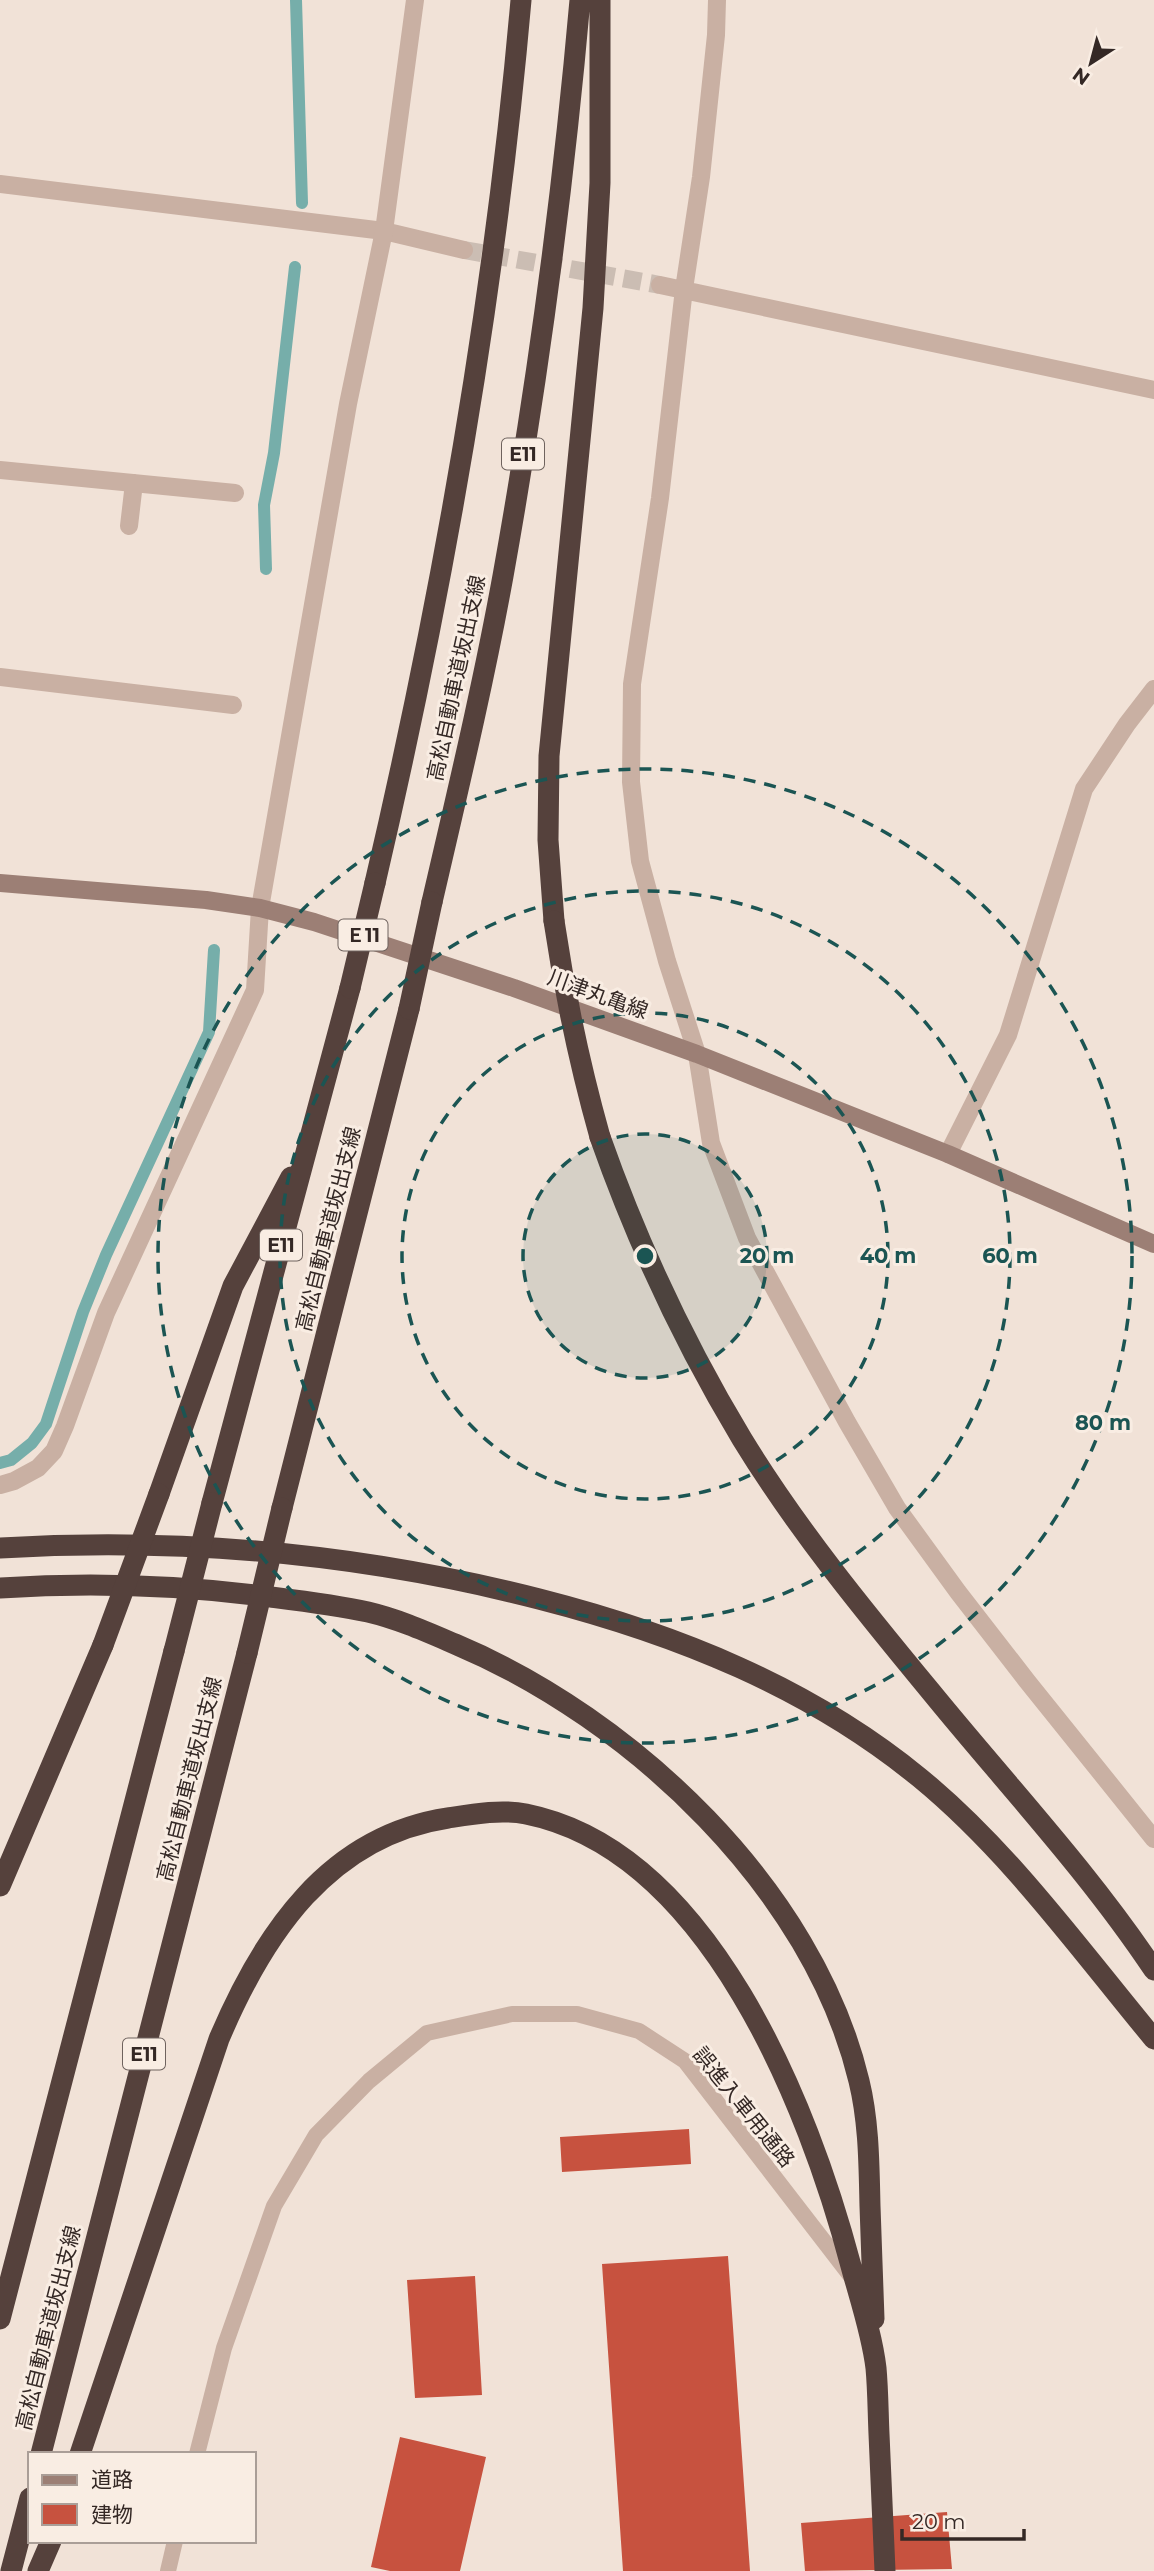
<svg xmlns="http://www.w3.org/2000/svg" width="1154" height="2571" font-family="Montserrat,'Noto Sans JP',sans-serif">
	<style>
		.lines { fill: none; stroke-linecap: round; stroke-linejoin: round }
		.stream { stroke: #76aeaa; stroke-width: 12 }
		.building { fill: #c7523f }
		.minor-tunnel { stroke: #cbbdb3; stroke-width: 18; stroke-dasharray: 18 9; stroke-linecap: butt }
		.service { stroke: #c9b0a3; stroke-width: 16 }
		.minor { stroke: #c9b0a3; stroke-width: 18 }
		.tertiary { stroke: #c9b0a3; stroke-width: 18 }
		.secondary { stroke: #9c7f75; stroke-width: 18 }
		.motorway { stroke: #55413c; stroke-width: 21 }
		.motorway-bridge { stroke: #55413c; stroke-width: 21 }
		.ring { fill: none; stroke: #1b5553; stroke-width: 3.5; stroke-dasharray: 12 9 }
		.labels { text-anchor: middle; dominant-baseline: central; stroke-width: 6; stroke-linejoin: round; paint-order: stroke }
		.shield { fill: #f9ede3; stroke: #6f635e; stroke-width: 2 }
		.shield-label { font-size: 19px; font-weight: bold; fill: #342825 }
		.street-label { font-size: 21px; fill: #342825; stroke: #f9ede3 }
		.centre { fill: #1b5553; stroke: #f9ede3; stroke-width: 3.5 }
		.ring-label { font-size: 21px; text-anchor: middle; font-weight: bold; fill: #1b5553; stroke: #f9ede3; stroke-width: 6; stroke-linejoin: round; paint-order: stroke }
	</style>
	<rect width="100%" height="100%" fill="#f1e2d7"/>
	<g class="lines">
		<path class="stream" d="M296,0L302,203
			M266,569L264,505L274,453L295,267
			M0,1463L11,1460L32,1443L46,1424L83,1312L106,1255L209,1032L214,950"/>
	</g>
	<path class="building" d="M689,2129L691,2164L562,2172L560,2137Z
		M728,2256L750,2571H623L602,2264Z
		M475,2276L482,2395L415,2398L407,2280Z
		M400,2437L486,2457L460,2571H390L371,2567Z
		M947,2512L952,2569L805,2571L801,2523Z"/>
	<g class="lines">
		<path class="minor-tunnel" d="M464,250L660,285"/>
		<path class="service" d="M197,2454L224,2348L274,2206L316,2135L369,2081L427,2033L512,2014H577L639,2031L685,2061L850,2275
			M168,2571L175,2541"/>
		<path class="minor" d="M717,0L716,35L701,177L684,289L660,498L632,684L631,782L640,861L667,961L697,1054L711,1143L747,1238L847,1422L897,1508L958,1592L1027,1681L1154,1839
			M0,184L384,231L464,250
			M660,285L1154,390
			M0,470L235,493
			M129,526L134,483
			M0,677L233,705
			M948,1154L1008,1035L1084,789L1127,724L1154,689
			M0,1485L14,1481L38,1468L54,1451L65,1426L106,1313L255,990L260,908"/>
		<path class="tertiary" d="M260,908L348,404L384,231L415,0"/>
		<path class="secondary" d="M0,883L206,900L260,908L314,922L514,988L697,1054L948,1154L1154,1244"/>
		<path class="motorway" d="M375,883C443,592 495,298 521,0
			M432,902C457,794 483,686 503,576C537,386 563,193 580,0
			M554,921L548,840L549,756L593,308L600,183V0
			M600,1137C638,1245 683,1341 742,1439C797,1529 865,1612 932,1693C1007,1785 1088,1871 1154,1970
			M159,1494L233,1286L291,1177
			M212,1503L350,988
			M282,1508L409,1009
			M0,1548C181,1537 363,1554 539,1599C676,1634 809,1687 920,1778C1010,1852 1080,1950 1154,2039
			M0,1588C90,1582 181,1585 271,1597C303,1601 336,1605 368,1612C398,1619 427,1632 455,1644C633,1719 813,1889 859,2081C869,2122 869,2165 870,2206C871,2244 873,2281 874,2319
			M0,1886L103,1645
			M0,2319L174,1651
			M41,2454L247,1653
			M80,2454L219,2039C263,1935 328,1836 448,1818C473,1814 501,1809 526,1814C709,1851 809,2107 851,2266C860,2299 872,2334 876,2368C878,2390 878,2412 879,2434C881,2479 883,2525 885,2571
			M11,2571L30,2498
			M38,2571L51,2541"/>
		<path class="motorway-bridge" d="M554,921C565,995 580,1066 600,1137
			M350,988L375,883
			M409,1009L432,902
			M103,1645L159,1494
			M174,1651L212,1503
			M247,1653L282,1508"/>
	</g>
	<circle cx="645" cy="1256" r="122" fill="#1b5553" fill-opacity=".12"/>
	<g class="ring">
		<circle cx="645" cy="1256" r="122"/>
		<circle cx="645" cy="1256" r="243"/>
		<circle cx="645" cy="1256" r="365"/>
		<circle cx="645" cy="1256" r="487"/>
	</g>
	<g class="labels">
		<g class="shield">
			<rect x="502" y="438.5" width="42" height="31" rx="5"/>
			<rect x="338.5" y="919.5" width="49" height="31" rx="5"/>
			<rect x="260" y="1229.5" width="42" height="31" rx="5"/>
			<rect x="123" y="2038.5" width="42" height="31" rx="5"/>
		</g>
		<g class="shield-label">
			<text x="523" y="454">E11</text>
			<text x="363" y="935">Ｅ11</text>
			<text x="281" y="1245">E11</text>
			<text x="144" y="2054">E11</text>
		</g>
		<g class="street-label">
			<text transform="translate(456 678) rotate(-78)">高松自動車道坂出支線</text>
			<text transform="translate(598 994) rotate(20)">川津丸亀線</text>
			<text transform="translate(328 1229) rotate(-76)">高松自動車道坂出支線</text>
			<text transform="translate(189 1779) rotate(-76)">高松自動車道坂出支線</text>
			<text transform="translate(744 2107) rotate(51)">誤進入車用通路</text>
			<text transform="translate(48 2328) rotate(-76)">高松自動車道坂出支線</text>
		</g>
	</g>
	<circle cx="645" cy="1256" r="10" class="centre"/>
	<g class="ring-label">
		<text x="767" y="1263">20 m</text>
		<text x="888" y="1263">40 m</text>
		<text x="1010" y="1263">60 m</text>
		<text x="1103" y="1430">80 m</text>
	</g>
	<rect x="28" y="2452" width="228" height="91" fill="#f9ede3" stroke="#aa9e97" stroke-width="2"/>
	<rect x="42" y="2475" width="35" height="10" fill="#9c7f75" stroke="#aa9e97" stroke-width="2"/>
	<text x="91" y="2487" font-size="21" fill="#342825">道路</text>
	<rect x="42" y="2504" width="35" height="21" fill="#c7523f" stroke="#aa9e97" stroke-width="2"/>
	<text x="91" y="2522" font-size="21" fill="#342825">建物</text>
	<g transform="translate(1091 63) rotate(216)" stroke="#f9ede3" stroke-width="5" paint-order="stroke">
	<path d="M0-5L12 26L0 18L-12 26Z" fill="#342825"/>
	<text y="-10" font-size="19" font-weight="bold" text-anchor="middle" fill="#342825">N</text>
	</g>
	<path d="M902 2529v10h122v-10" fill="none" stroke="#342825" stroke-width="3.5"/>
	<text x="912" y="2529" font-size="21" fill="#342825" stroke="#f9ede3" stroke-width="5" paint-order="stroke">20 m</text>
</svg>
